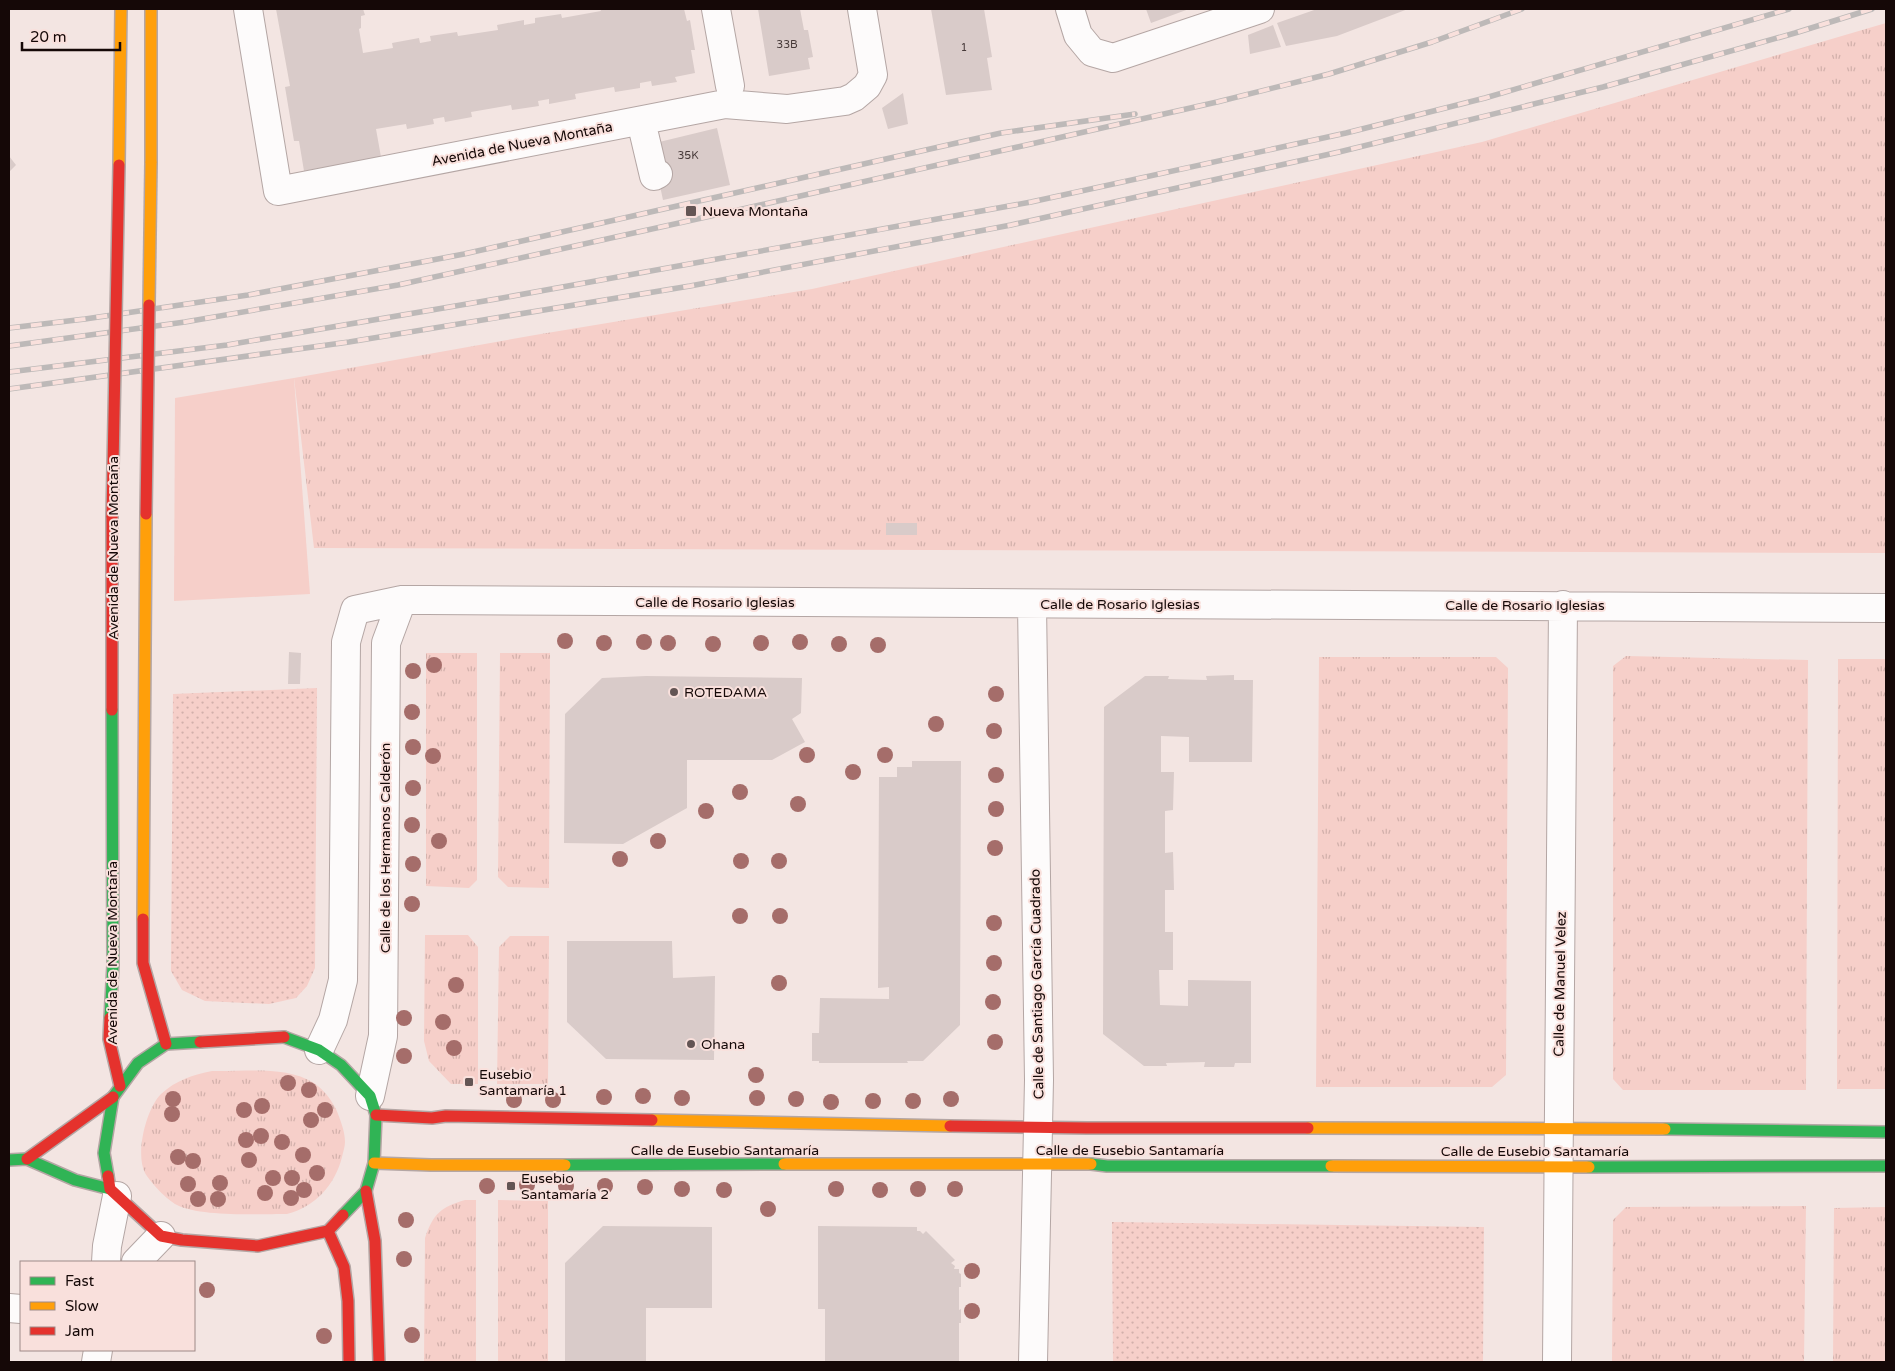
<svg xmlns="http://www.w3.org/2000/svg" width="1895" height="1371" font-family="'Varela Round',sans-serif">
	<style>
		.grass { fill: url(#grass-tufts) }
		.park { fill: url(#park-dots) }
		.garden { fill: #f6cfc9 }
		.building { fill: #d9cbc9 }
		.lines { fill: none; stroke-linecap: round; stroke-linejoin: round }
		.street-casing { stroke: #b4a6a4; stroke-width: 30 }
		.fast-casing { stroke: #b4a6a4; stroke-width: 14 }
		.slow-casing { stroke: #b4a6a4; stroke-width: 14 }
		.jam-casing { stroke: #b4a6a4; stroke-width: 14 }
		.street { stroke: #fdfbfb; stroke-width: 28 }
		.fast { stroke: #30b455; stroke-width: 11 }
		.slow { stroke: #ff9f0a; stroke-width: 11 }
		.jam { stroke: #e5322d; stroke-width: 11 }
		.rail-casing { stroke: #bdb9b8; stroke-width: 5.5 }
		.rail { stroke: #f9e0dc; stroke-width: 4; stroke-dasharray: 11; stroke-linecap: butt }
		.slow-bridge-casing { stroke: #b4a6a4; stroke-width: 14; stroke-linecap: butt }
		.jam-bridge-casing { stroke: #b4a6a4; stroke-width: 14; stroke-linecap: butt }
		.slow-bridge { stroke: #ff9f0a; stroke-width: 11 }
		.jam-bridge { stroke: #e5322d; stroke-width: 11 }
		.tree { fill: #a56d6a }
		.poi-dot { fill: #635554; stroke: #f9e0dc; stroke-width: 2 }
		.labels { text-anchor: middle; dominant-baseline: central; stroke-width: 4; stroke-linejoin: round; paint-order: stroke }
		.number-label { font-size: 11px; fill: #463938 }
		.street-label { font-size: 14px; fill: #150807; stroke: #f9e0dc }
		.poi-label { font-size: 14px; fill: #150807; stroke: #f9e0dc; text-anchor: start }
	</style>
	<defs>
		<pattern id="grass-tufts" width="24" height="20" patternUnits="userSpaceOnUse" patternTransform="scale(1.25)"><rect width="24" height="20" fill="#f6cfc9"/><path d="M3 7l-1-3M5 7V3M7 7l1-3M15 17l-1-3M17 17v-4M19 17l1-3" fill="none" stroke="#d2b0ab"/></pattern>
		<pattern id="park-dots" width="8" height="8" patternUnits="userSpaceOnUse" patternTransform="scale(1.25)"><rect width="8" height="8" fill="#f6cfc9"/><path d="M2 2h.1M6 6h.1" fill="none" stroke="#d2b0ab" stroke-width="1.8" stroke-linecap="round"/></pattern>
	</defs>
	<rect width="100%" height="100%" fill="#f3e5e2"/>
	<path class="grass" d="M1886,23V553L314,548L294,378L535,335L812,289L1482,142Z
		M426,653H477V880L469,888L426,886Z
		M500,653H550L549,888L508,887L498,877Z
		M1626,656L1808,660L1806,1090H1623L1613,1079V666Z
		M1319,657H1496L1508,668L1506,1075L1492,1087H1316Z
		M1838,659H1886V1089H1837Z
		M425,935H468L478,947V1084H451L429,1061L424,1041Z
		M510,936H549L548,1084H497L499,947Z
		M212,1071C245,1072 285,1065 314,1083C324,1090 330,1098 336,1109C340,1119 345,1131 345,1142C345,1147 343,1152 342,1157C335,1185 315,1207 287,1214C260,1214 200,1217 177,1205C167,1200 151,1183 145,1173C135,1154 146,1109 161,1094C176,1080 193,1075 212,1071Z
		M465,1200H476V1362H424L425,1238C433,1214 441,1207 465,1200Z
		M498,1200L548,1201V1362H498Z
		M1806,1206L1804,1362H1612L1613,1220L1626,1207Z
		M1886,1207V1362H1833L1834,1208Z"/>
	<path class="park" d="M317,688L315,968L307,986L296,998L269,1004L205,1001L182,990L171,971L173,694Z
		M1112,1222L1484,1227L1483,1362H1113Z"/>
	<path class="garden" d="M294,378L310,594L174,601L175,398Z"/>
	<path class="building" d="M276,9H363L365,15L361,16V28L359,29L363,53L393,48L392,43L419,38L420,43L431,41L430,36L457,32L458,36L498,30L497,25L524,20V25L535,23V18L561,14L562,18L601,11L600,9H684L687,21L690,20L695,50H691L695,73L675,77L677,82L652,86L651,81L640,83V88L615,92L614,87L575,94L576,99L549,104V99L538,101L539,106L512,110L511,105L471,112L472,117L445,122L444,117L433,119L434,124L407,129L406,124L376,129L381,157L304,171L299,141H294L285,87L290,86Z
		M758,9H800L804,30H808L813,57L808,58L810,69L769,76Z
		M931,9H984L992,57L987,58L992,90L946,95Z
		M1146,9H1189L1151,23Z
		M1317,9H1408L1337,36L1286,46L1277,23Z
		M1273,25L1281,47L1250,54L1248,35Z
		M903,93L908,124L888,129L882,108Z
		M717,128L730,185L663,200L651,144Z
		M9,156L16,165L9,172Z
		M886,523H917V535H886Z
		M289,652L301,653L300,684H288Z
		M1234,675V680H1253L1252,762H1189V737L1161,736V772H1174L1173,810L1165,811V853L1173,852L1174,890H1165V932H1173V970H1159L1160,1005L1188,1006V980L1251,981V1063H1235L1234,1067H1204L1205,1062L1166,1063L1167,1066H1144L1103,1034L1104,707L1145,676H1169L1168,679L1207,680L1206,676Z
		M646,676L802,678L801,713L792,719L805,742L772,760H687V808L623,844L564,843L565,714L602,678Z
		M912,761H961L960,1025L923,1061H907L908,1063H819V1061H812V1033H819L820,998L889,999V987L878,988L879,777H897V767H912Z
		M567,941H672L673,978L715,976L714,1060L606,1059L567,1022Z
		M603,1226L712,1227V1308H646V1362H565V1263Z
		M818,1226L917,1227V1231H920L923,1234L926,1231L955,1260L951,1263L955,1266L954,1269H959V1273L961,1274V1287H959V1310L961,1309V1323H959V1362H825V1309H818Z"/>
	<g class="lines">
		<g class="street-casing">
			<path id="street" d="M248,9L278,191L725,104L787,109L845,101L854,97L867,86L873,75L862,9
				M716,9L730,86
				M1070,9L1078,35L1092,52L1113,58L1260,9
				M641,121L654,176L658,174
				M1032,605L1039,1080L1033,1362
				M319,1050L333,1020L343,980L346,642L355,610L402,600H426L1886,608
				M370,1096L383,1036L386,643L402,600
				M106,1262L107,1246L117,1196
				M136,1262L161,1236
				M9,1308L21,1309
				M96,1362L98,1350
				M1557,1362L1563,605"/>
		</g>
		<g class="fast-casing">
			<path id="fast" d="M110,1018L113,965L112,710
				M284,1037L319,1050L341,1065L370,1096L376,1115L374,1163L366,1191L343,1215
				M1665,1129L1886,1132
				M9,1160L27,1159L75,1180L110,1189
				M1091,1164L1107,1166H1331
				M565,1165L784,1164
				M1589,1167L1886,1166
				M108,1176L104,1153L113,1097L138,1063L166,1044L200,1042"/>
		</g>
		<g class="slow-casing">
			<path id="slow" d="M151,9V163
				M119,165L121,9
				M143,919L146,514
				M652,1120L950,1126
				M1308,1128L1665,1129
				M374,1163L431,1165H565
				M784,1164H1091
				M1331,1166L1589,1167"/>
		</g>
		<g class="jam-casing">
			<path id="jam" d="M112,516V710
				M143,919V963L166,1044
				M110,1018L109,1039L120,1086
				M200,1042L284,1037
				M376,1115L432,1118L446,1116L652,1120
				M950,1126L1087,1128H1308
				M27,1159L113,1097
				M108,1176L110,1189L161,1236L182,1240L258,1246L328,1231L343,1215
				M366,1191L375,1241L379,1362
				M328,1231L344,1267L348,1301L349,1362"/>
		</g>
		<use href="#street" class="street"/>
		<use href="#fast" class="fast"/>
		<use href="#slow" class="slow"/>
		<use href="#jam" class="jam"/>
		<g class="rail-casing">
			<path id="rail" d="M9,328L85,319L248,295L464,254L1001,133L1135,114
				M9,346L185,322L398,285L738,210L1217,102L1329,74L1432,42L1522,9
				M9,372L227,345L502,298L1031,202L1346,133L1485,98L1789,9
				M9,389L349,342L690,286L1011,225L1339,152L1603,87L1795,33L1872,9"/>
		</g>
		<use href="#rail" class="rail"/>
		<g class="slow-bridge-casing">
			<path id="slow-bridge" d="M149,305L151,163"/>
		</g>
		<g class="jam-bridge-casing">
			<path id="jam-bridge" d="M146,514L149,305
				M112,516L119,165"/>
		</g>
		<use href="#slow-bridge" class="slow-bridge"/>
		<use href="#jam-bridge" class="jam-bridge"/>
	</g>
	<g class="tree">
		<circle cx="565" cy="641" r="8"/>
		<circle cx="644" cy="642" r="8"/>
		<circle cx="800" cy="642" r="8"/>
		<circle cx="604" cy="643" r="8"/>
		<circle cx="668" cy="643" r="8"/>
		<circle cx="761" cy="643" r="8"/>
		<circle cx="713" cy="644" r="8"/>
		<circle cx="839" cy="644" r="8"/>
		<circle cx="878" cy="645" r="8"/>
		<circle cx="434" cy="665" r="8"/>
		<circle cx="413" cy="671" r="8"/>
		<circle cx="996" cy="694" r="8"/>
		<circle cx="412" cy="712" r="8"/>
		<circle cx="936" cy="724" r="8"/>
		<circle cx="994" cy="731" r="8"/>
		<circle cx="413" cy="747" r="8"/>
		<circle cx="807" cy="755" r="8"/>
		<circle cx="885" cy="755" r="8"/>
		<circle cx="433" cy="756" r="8"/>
		<circle cx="853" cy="772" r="8"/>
		<circle cx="996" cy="775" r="8"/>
		<circle cx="413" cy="788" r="8"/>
		<circle cx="740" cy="792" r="8"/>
		<circle cx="798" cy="804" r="8"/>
		<circle cx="996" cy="809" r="8"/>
		<circle cx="706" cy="811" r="8"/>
		<circle cx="412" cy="825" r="8"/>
		<circle cx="439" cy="841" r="8"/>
		<circle cx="658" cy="841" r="8"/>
		<circle cx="995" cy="848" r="8"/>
		<circle cx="620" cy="859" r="8"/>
		<circle cx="741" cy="861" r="8"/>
		<circle cx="779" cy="861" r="8"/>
		<circle cx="413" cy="864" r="8"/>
		<circle cx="412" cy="904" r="8"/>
		<circle cx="740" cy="916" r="8"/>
		<circle cx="780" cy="916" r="8"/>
		<circle cx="994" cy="923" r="8"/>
		<circle cx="994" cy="963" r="8"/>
		<circle cx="779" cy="983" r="8"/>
		<circle cx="456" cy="985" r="8"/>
		<circle cx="993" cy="1002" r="8"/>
		<circle cx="404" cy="1018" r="8"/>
		<circle cx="443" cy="1022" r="8"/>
		<circle cx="995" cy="1042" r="8"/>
		<circle cx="454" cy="1048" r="8"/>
		<circle cx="404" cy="1056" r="8"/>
		<circle cx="756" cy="1075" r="8"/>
		<circle cx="288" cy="1083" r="8"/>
		<circle cx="309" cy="1090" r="8"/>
		<circle cx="643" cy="1096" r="8"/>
		<circle cx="604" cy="1097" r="8"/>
		<circle cx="682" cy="1098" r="8"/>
		<circle cx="757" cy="1098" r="8"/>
		<circle cx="173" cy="1099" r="8"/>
		<circle cx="796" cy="1099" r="8"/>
		<circle cx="951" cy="1099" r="8"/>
		<circle cx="514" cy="1100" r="8"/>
		<circle cx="553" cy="1100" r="8"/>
		<circle cx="873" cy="1101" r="8"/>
		<circle cx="913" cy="1101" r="8"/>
		<circle cx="831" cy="1102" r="8"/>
		<circle cx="262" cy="1106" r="8"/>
		<circle cx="244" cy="1110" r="8"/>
		<circle cx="325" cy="1110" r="8"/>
		<circle cx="172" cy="1114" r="8"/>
		<circle cx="311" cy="1120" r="8"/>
		<circle cx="261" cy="1136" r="8"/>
		<circle cx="246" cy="1140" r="8"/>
		<circle cx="282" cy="1142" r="8"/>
		<circle cx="303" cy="1155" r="8"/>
		<circle cx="178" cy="1157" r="8"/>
		<circle cx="249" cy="1160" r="8"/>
		<circle cx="193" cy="1161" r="8"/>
		<circle cx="317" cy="1173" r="8"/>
		<circle cx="273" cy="1178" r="8"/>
		<circle cx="292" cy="1178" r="8"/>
		<circle cx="220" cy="1183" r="8"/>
		<circle cx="188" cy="1184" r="8"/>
		<circle cx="527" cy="1185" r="8"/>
		<circle cx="487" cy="1186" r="8"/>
		<circle cx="566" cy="1186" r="8"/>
		<circle cx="605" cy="1186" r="8"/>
		<circle cx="645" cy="1187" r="8"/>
		<circle cx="682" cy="1189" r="8"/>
		<circle cx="836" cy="1189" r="8"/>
		<circle cx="918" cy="1189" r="8"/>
		<circle cx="955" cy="1189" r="8"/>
		<circle cx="304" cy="1190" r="8"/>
		<circle cx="724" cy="1190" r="8"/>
		<circle cx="880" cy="1190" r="8"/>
		<circle cx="265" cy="1193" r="8"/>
		<circle cx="291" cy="1198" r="8"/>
		<circle cx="198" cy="1199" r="8"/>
		<circle cx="218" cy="1199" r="8"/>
		<circle cx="768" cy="1209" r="8"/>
		<circle cx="406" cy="1220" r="8"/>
		<circle cx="404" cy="1259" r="8"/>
		<circle cx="972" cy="1271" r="8"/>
		<circle cx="207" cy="1290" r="8"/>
		<circle cx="972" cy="1311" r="8"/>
		<circle cx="412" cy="1335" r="8"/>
		<circle cx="324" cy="1336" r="8"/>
	</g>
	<g class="poi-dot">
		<rect x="685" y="205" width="12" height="12" rx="2.5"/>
		<circle cx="674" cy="692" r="5"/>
		<circle cx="691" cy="1044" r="5"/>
		<rect x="464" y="1077" width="10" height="10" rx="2.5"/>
		<rect x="506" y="1181" width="10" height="10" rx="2.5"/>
	</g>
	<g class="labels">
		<g class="number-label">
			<text x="787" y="44">33B</text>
			<text x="964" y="47">1</text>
			<text x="688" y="155">35K</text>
		</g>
		<g class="street-label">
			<text transform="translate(522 144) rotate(-11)">Avenida de Nueva Montaña</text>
			<text transform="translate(113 548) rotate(-90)">Avenida de Nueva Montaña</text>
			<text x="715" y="602">Calle de Rosario Iglesias</text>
			<text x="1120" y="604">Calle de Rosario Iglesias</text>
			<text x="1525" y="605">Calle de Rosario Iglesias</text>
			<text transform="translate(385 848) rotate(-90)">Calle de los Hermanos Calderón</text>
			<text transform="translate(112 953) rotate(-90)">Avenida de Nueva Montaña</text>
			<text transform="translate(1037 984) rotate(-91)">Calle de Santiago García Cuadrado</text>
			<text transform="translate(1560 984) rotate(-89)">Calle de Manuel Velez</text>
			<text x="725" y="1150">Calle de Eusebio Santamaría</text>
			<text x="1130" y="1150">Calle de Eusebio Santamaría</text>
			<text x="1535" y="1151">Calle de Eusebio Santamaría</text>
		</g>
		<g class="poi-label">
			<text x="702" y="211">Nueva Montaña</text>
			<text x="684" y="692">ROTEDAMA</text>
			<text x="701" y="1044">Ohana</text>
			<text x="479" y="1074">Eusebio<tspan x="479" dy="16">Santamaría 1</tspan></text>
			<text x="521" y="1178">Eusebio<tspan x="521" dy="16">Santamaría 2</tspan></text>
		</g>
	</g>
	<rect width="1895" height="1371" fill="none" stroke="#150807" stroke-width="20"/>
	<rect x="20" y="1261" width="175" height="90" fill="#f9e0dc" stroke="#9e8a87"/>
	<rect x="30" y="1277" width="25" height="8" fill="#30b455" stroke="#9e8a87"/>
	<text x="65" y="1286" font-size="15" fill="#150807">Fast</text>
	<rect x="30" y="1302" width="25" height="8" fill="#ff9f0a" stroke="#9e8a87"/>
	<text x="65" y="1311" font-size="15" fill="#150807">Slow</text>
	<rect x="30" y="1327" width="25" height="8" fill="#e5322d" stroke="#9e8a87"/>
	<text x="65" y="1336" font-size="15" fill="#150807">Jam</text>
	<path d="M22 42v8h98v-8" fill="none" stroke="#150807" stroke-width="2.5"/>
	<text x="30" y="42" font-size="15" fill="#150807" stroke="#f9e0dc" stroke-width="4" paint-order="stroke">20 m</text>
</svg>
